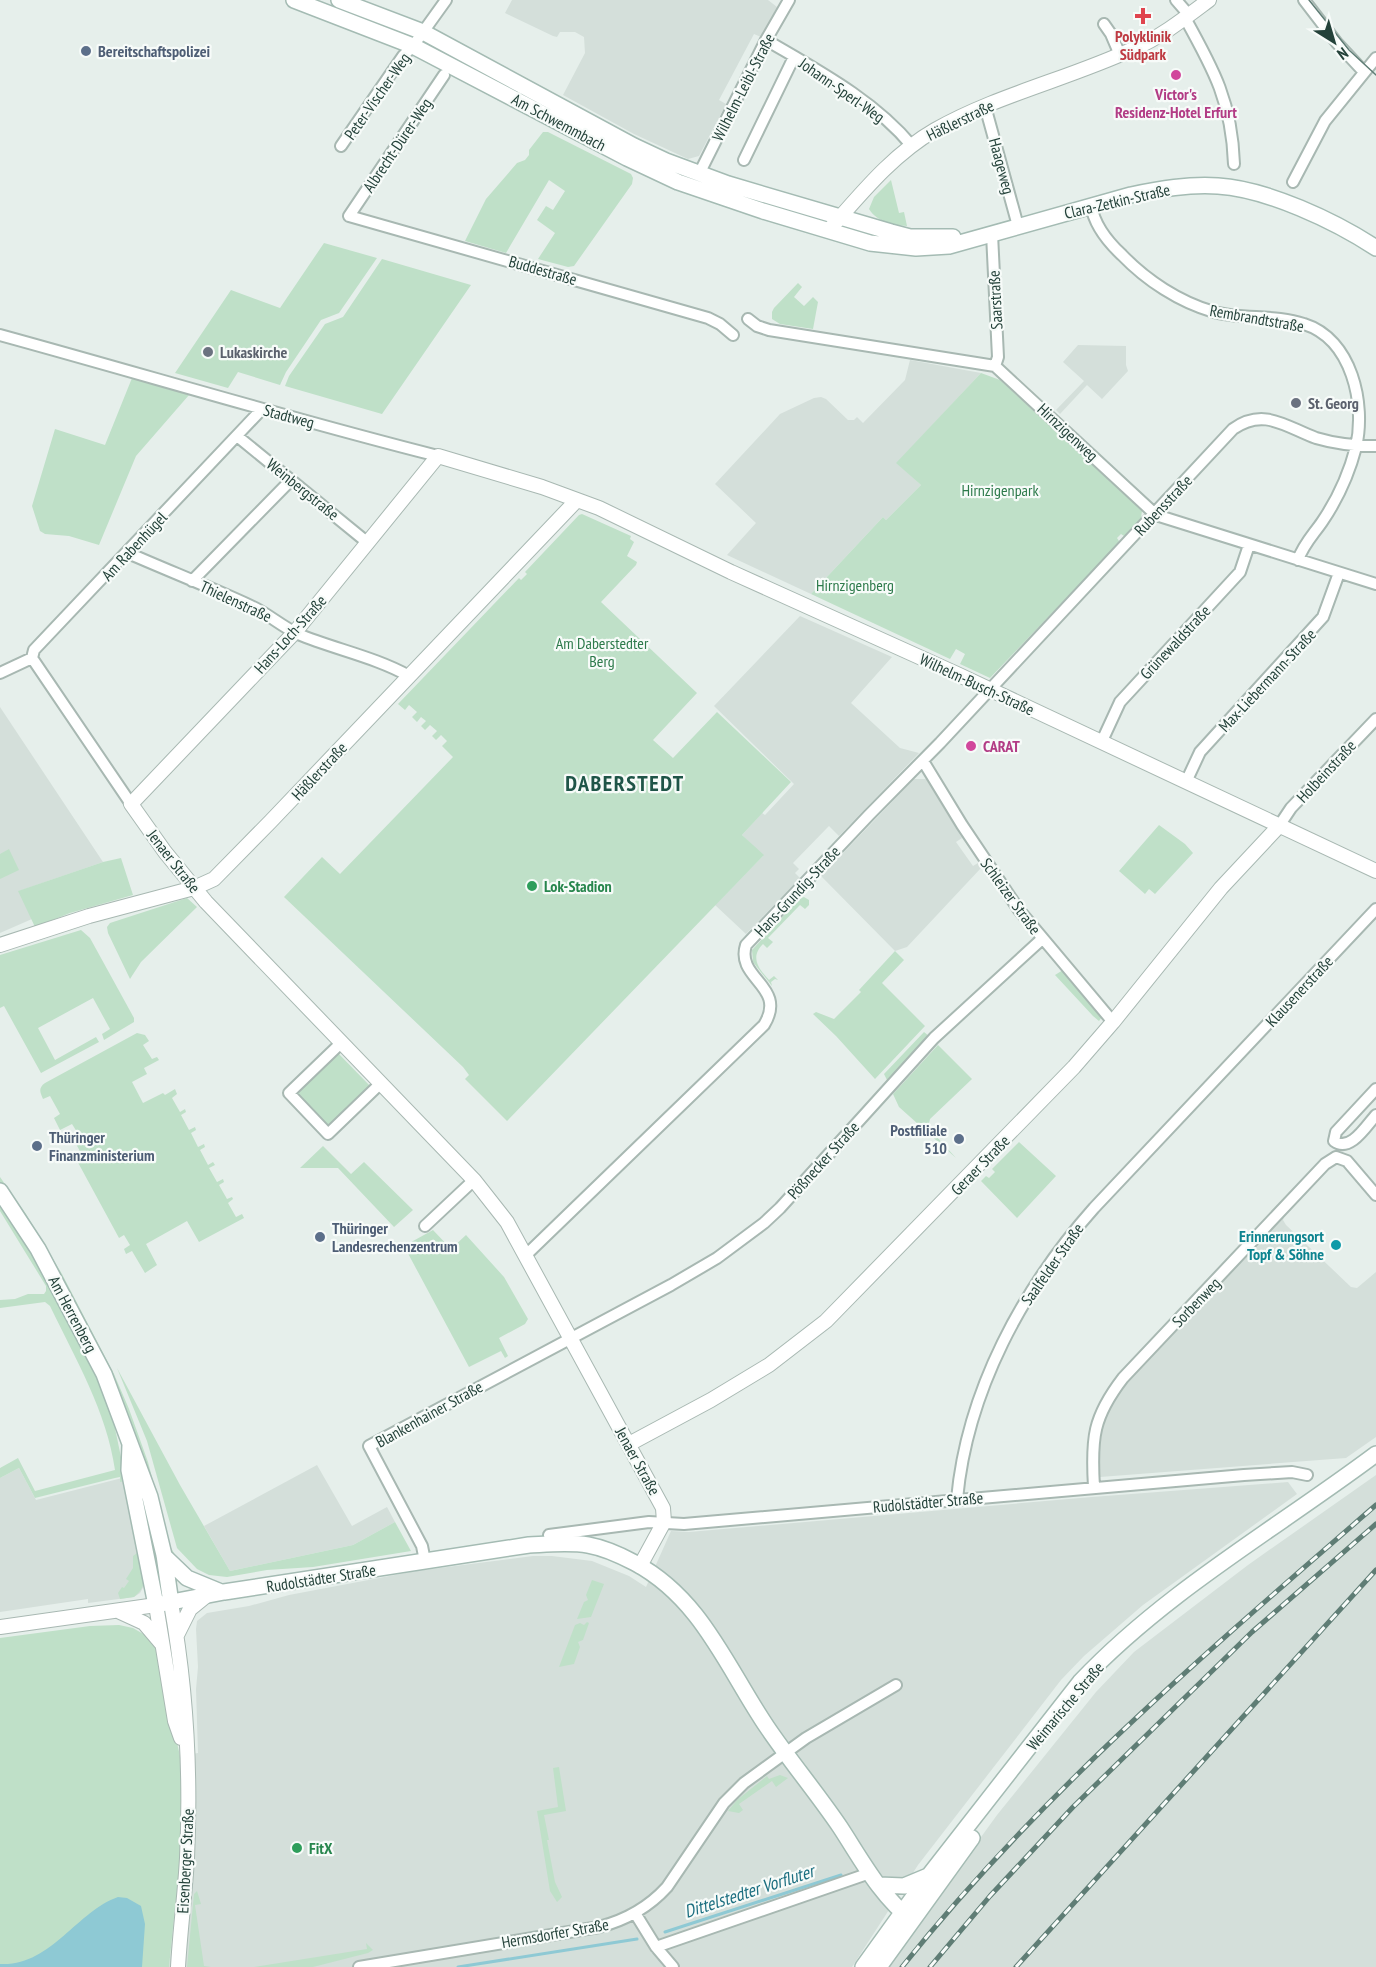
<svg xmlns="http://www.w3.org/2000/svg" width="1376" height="1967" font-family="'PT Sans Narrow',sans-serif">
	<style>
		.built { fill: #d4dfda }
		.green { fill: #bfe0c8 }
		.water { fill: #8ec9d4 }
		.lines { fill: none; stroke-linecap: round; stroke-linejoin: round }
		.stream { stroke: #8ec9d4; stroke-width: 3 }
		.minor-casing { stroke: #a8b8b2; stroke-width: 14 }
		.tertiary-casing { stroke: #a8b8b2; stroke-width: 16 }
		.secondary-casing { stroke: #a4bbb3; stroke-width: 18 }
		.minor { stroke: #fff; stroke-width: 10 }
		.tertiary { stroke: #fff; stroke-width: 14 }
		.secondary { stroke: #fff; stroke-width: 15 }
		.tram { stroke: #5f7d75; stroke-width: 1.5 }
		.rail-casing { stroke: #5f7d75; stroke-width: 5 }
		.rail { stroke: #f7fbf9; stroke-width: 3; stroke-dasharray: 9; stroke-linecap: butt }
		.health-dot { fill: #e0444e; stroke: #f7fbf9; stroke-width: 2 }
		.service-dot { fill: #5c6f8a; stroke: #f7fbf9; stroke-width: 2 }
		.hotel-dot { fill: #d1479c; stroke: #f7fbf9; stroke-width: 2 }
		.worship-dot { fill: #6b7280; stroke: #f7fbf9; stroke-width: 2 }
		.leisure-dot { fill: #2e9e5b; stroke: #f7fbf9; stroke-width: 2 }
		.culture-dot { fill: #0f9aa8; stroke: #f7fbf9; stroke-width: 2 }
		.labels { text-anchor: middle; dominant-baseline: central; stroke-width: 4.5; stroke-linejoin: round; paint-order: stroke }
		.health-label { font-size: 16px; font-weight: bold; fill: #be3a42; stroke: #f7fbf9 }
		.service-label { font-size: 16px; font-weight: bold; fill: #4e5e75; stroke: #f7fbf9; text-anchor: start }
		.street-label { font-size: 16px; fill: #24423a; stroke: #f7fbf9 }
		.hotel-label { font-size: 16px; font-weight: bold; fill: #b23c85; stroke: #f7fbf9 }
		.worship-label { font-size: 16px; font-weight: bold; fill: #5b616d; stroke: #f7fbf9; text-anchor: start }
		.park-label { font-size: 16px; fill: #2d7a4b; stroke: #f7fbf9 }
		.leisure-label { font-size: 16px; font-weight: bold; fill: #27864d; stroke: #f7fbf9; text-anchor: start }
		.culture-label { font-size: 16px; font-weight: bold; fill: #0d838f; stroke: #f7fbf9; text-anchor: end }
		.water-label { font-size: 18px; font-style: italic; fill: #1c6f80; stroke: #f7fbf9 }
		.district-label { font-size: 22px; font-weight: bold; letter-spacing: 1.5px; fill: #1f5548; stroke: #f7fbf9 }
	</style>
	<rect width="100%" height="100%" fill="#e6efeb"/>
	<path class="built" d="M512,0H768L777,7L761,37L754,34L719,100L726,104L699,156L688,159L634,134L563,95L585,53L584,37L575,32H560L557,37L553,36L505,13Z
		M1078,345L1126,346V365L1128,371L1102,399L1087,385L1060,414L1056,410L1084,381L1063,362Z
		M910,360L981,373L897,463L921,485L886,520L883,517L811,594L727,555L756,523L715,484L780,414L814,398L821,397L826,399L848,420H854L857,417L863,423L905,380Z
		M800,616L892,657L851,703L900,748L919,753L839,836L829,826L827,828L793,863L799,869L795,873L800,878L746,934L715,905L763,856L742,835L762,813L765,815L794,784L714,706Z
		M0,707L103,862L19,891L32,919L0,933Z
		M914,779H926L962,838L956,842L973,866L978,863L981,868L907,947L895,951L821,876Z
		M1285,1214L1283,1220L1286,1225L1351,1287L1357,1288L1376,1272V1437L1346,1458L1100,1477L1098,1442L1102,1422L1114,1398L1130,1378Z
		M317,1465L352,1526L387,1507L395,1522L353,1545L230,1571L204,1526Z
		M19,1468L36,1500L126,1477L144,1586L140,1593L134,1597L88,1603V1599L0,1612V1478Z
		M1376,1475V1967H887L997,1815L1096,1692L1134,1652L1248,1565Z
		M1288,1482L1297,1494L1143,1605L1084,1656L1061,1680L918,1865L852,1967H169L180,1860L183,1775L180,1756L198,1753L196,1689L198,1667L196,1629L197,1621L207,1613L249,1606L289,1595L416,1571L533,1556H552L592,1561L629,1576L646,1587L671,1531L689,1532L1092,1497Z"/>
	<path class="green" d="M543,132H548L631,174L633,178L632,184L574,266L568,267L538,259L555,233L537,220L546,206L553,210L565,191L549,180L506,253L465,241L486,199L517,163L525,160L529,155V150Z
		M891,180L899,213L904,212L907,226C893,225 877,222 869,209L874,197Z
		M324,243L377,258L339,313L321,320L286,372L280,385L238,372L228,388L175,373L231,290L280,308Z
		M382,259L471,285L382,414L285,386L289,376L325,324L343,317Z
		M798,283L802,287L794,297L804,306L813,297L818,302L813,329L780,324L772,319V312L774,308Z
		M981,373L1000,380L1142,511L1141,518L1124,536L1121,534L1117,538L1119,541L1118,544L990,678L960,664L965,654L956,649L950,659L811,594L883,517L886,520L921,485L896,463Z
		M132,378L189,395L136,456L99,545L69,536L45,534L40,531L32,506L55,429L105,445Z
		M582,514L631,536L630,539L634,542L627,556L637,562L636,565L601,602L697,693L653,740L673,758L717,712L791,782L742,835L764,855L507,1121L465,1079L469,1075L463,1067L284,897L322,857L340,874L453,757L442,746L447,741L441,735L436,740L432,736L437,731L430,725L425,730L421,726L426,721L421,717L417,722L412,717L417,712L409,705L405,710L398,704L519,578L521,580L527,574L525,572L579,515Z
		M1159,825L1185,844L1193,853L1155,894L1149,889L1145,894L1119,871Z
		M9,849L19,870L0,879V854Z
		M121,858L133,895L70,913L35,927L18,891L103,862Z
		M804,897L809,900V905L805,909L800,905L768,938L773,942L767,948L763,944C750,957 758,968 769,980L774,976L778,980L775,979L771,982L772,986L753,962L752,950L800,898Z
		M187,898L197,907L141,962L130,979L108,933L107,927L110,923Z
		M81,930L90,938L134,1018V1022L104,1040L102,1034L110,1029L93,998L38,1028L55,1060L96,1037L99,1042L41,1073L4,1006L0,1008V955Z
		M895,951L904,960L882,983L925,1026L875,1079L836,1036L813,1014L816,1012L834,1019L861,992L859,990Z
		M1063,970L1102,1017L1099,1021L1093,1016L1055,975Z
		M924,1032L930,1037L888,1082L884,1074Z
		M137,1033L145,1035L149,1041L143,1045L152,1059L157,1057L159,1060L144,1068L147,1074L132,1082L143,1103L163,1093L165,1095L175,1089L177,1094L172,1098L180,1112L185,1109L186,1112L181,1115L189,1130L195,1127L196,1130L191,1133L198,1147L204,1144L205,1147L200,1150L208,1165L213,1162L215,1165L209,1168L217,1182L223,1179L224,1182L219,1185L227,1199L232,1197L233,1199L228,1203L236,1217L242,1214L244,1218L199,1242L187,1221L146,1244L157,1265L145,1273L132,1251L126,1254L124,1249L130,1245L124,1235L119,1238L75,1157L81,1153L71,1135L77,1132L72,1124L60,1130L54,1118L60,1114L50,1096L43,1099C40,1092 38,1088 45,1083Z
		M938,1045L972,1079L930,1119L928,1127L956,1158L899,1107L893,1094Z
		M337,1052L371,1087L330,1128L295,1093Z
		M1019,1142L1056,1176L1017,1218L981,1181L986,1176L989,1178L995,1172L992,1169Z
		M323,1146L351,1174L364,1162L413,1210L394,1227L338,1168H300Z
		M0,1177L26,1214L62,1274L114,1374L129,1409L148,1462L170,1546L179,1562L172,1555L150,1480L125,1407L112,1378L21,1212L0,1182Z
		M0,1200L34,1254L98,1375L112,1414L126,1481L120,1482V1477L115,1478L35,1498L19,1468L0,1478V1468L18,1458L35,1491L115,1470C107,1412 75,1358 50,1306L45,1302L0,1308V1300L15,1299L28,1294H44L46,1291V1286L0,1211Z
		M433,1230L451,1249L466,1235L504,1277L528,1319L525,1324L499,1338L508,1356L505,1358L501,1351L469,1367L404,1246Z
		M117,1368L180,1485L230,1571L353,1545L395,1522L411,1551L313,1567L267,1570L227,1577L209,1575L197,1569L177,1548L147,1441Z
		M140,1551C144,1570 151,1583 134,1597L120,1599L118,1593L122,1587L124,1588L129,1581L126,1579L133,1568V1556Z
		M592,1580L604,1584L591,1617L577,1619L584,1602L588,1600L586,1595Z
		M587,1622L589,1623L583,1640L578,1642L580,1647L574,1664L559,1667L575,1625L580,1623L584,1625Z
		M119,1625L133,1628L145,1635L149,1632L154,1639L180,1756L183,1775L180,1860L169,1967H0V1638L90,1626Z
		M559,1767L566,1811L544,1815L549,1840H547L555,1882L562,1897L557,1902L550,1891L537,1811L558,1807L553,1768Z
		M780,1775L788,1778L776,1787L772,1781L739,1804L743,1810L739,1813L728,1811L737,1800L767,1776L769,1779Z
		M197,1891L201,1904L195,1905L204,1966L211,1967H187L194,1894Z
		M366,1943L373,1950L368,1953L313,1967H254L367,1949Z"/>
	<path class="water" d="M118,1897L127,1898L141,1906L145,1924L142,1967H0V1964C50,1967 77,1911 118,1897Z"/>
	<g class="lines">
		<path class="stream" d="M665,1932L841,1875
			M458,1967L637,1939"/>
		<g class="minor-casing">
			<path id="minor" d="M1176,0L1189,15
				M1304,0L1337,43L1364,72
				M1185,18C1214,70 1232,103 1234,164
				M1104,24L1111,34L1120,55
				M766,40C817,70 874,100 912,146
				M444,75L349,216L708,318L720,324L733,335
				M985,106L1018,226
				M341,146L403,56L413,46L446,0
				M744,160L794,57
				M699,174L766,40L789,0
				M1293,182L1325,121L1376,58
				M1091,205C1094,224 1108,242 1122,255C1146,280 1179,302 1214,312C1243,320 1275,314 1304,324C1352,339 1366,404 1356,447C1349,474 1337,500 1322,522C1313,535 1303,545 1298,560
				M992,234L998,357L995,366
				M748,319L757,326L769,330L995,366L1156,515L1376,584
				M0,335C146,375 291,419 438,456
				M237,436L368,543
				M128,553C169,571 210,587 251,606C267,613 281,626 298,634C334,649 375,657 409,676
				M192,581L291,480
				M32,658L131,804
				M0,673L32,658L34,650L262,409
				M1102,741L1120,702L1240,572L1249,545
				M923,761L962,825L1019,910L1113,1022
				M1186,782L1200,752L1323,617L1339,573
				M1279,826L1291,808L1376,719
				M341,1043L289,1093L328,1134L381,1083
				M1376,1089L1336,1132L1334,1141C1350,1153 1366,1126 1376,1115
				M425,1226L474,1180
				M526,1255L764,1025C788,986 735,979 746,945L869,815L940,743L1233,429C1264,407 1286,427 1316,438C1336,444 1356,446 1376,446
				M1094,1487C1091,1438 1093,1417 1123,1378L1325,1164L1336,1157L1347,1161L1376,1195
				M957,1499C967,1391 1023,1288 1094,1208L1376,909
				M549,1535L649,1522L684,1524L1244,1475L1292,1472L1307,1475
				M425,1561L422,1546L369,1446L671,1285L717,1258L764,1223L780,1208L934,1038L1042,939
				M635,1913L656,1947L673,1967
				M656,1947L870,1873
				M359,1967L599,1927C626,1920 648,1908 667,1887L724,1803L744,1783L806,1738L896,1685"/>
		</g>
		<g class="tertiary-casing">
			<path id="tertiary" d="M829,230C860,195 893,154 935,130C997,95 1068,79 1133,49C1161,37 1185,18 1209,0
				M0,945L89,916L194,888L214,879L271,821L577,500
				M629,1444L711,1400L769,1365L826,1321L1074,1067L1113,1022L1221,888L1279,826
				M640,1566L664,1522L663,1508L507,1222L474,1180L206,902L165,852L131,804L295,632L438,456L542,487L599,508L731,572L957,674L1376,871
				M171,1603C186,1686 191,1773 187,1858C185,1894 180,1931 178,1967
				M120,1612L144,1623L161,1643
				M0,1627L156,1605L175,1721L181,1738
				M177,1635L190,1609L206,1596"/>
		</g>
		<g class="secondary-casing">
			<path id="secondary" d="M294,0L413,46L627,158L678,182L763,211L870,243L916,248L949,246L1131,195C1160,189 1189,184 1218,186C1267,189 1335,221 1376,248
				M339,0L423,32L634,146L666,161L728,184L891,232L910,237H953
				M0,1191L38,1249L104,1374L150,1497L164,1555L171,1603
				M130,1445L129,1470L156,1605L224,1592L529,1545C549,1544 569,1542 588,1545C605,1548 620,1555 635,1563C702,1599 727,1668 767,1727C790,1761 817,1793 840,1827C861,1859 881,1897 912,1920
				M164,1556L187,1578L221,1592
				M879,1885L904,1886L928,1876
				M863,1967L930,1874L1080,1682C1166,1591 1276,1529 1376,1454
				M879,1967L972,1838"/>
		</g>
		<use href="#minor" class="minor"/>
		<use href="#tertiary" class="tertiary"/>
		<use href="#secondary" class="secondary"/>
		<path class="tram" d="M1309,0L1349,50L1376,75"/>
		<g class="rail-casing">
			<path id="rail" d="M902,1967C1041,1793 1209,1650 1376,1505
				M930,1967L990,1896L1073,1807L1252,1632L1376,1524
				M1016,1967L1376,1570"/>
		</g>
		<use href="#rail" class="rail"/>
	</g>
	<path class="health-dot" d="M1140 7h6v6h6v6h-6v6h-6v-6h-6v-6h6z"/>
	<g class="service-dot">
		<circle cx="86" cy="51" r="6"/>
		<circle cx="959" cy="1139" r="6"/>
		<circle cx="37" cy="1146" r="6"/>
		<circle cx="320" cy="1237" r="6"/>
	</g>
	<g class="hotel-dot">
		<circle cx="1176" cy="75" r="6"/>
		<circle cx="971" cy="746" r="6"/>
	</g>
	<g class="worship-dot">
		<circle cx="208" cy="352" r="6"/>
		<circle cx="1296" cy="403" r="6"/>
	</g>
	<g class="leisure-dot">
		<circle cx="532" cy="886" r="6"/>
		<circle cx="297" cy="1848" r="6"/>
	</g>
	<circle class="culture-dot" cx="1336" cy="1245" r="6"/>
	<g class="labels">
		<g class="health-label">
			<text x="1143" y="36">Polyklinik<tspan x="1143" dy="18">Südpark</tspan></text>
		</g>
		<g class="service-label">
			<text x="98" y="51">Bereitschaftspolizei</text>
			<text x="947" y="1130" text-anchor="end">Postfiliale<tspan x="947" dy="18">510</tspan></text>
			<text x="49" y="1137">Thüringer<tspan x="49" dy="18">Finanzministerium</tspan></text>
			<text x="332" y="1228">Thüringer<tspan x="332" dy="18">Landesrechenzentrum</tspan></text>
		</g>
		<g class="street-label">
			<text transform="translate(743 87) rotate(-63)">Wilhelm-Leibl-Straße</text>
			<text transform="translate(842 90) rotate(35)">Johann-Sperl-Weg</text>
			<text transform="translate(377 96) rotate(-55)">Peter-Vischer-Weg</text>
			<text transform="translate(960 120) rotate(-26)">Häßlerstraße</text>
			<text transform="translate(559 122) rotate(28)">Am Schwemmbach</text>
			<text transform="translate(397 145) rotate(-56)">Albrecht-Dürer-Weg</text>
			<text transform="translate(1002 166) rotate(75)">Haageweg</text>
			<text transform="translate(1117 201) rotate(-13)">Clara-Zetkin-Straße</text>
			<text transform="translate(543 270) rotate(16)">Buddestraße</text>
			<text transform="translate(995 300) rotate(-93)">Saarstraße</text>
			<text transform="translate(1257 318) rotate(10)">Rembrandtstraße</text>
			<text transform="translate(289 416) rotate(15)">Stadtweg</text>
			<text transform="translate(1068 432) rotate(43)">Hirnzigenweg</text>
			<text transform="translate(303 489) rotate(39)">Weinbergstraße</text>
			<text transform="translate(1163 505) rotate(-47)">Rubensstraße</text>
			<text transform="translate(134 546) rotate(-47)">Am Rabenhügel</text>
			<text transform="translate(236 601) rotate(25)">Thielenstraße</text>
			<text transform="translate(290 634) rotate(-48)">Hans-Loch-Straße</text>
			<text transform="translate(1175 642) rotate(-47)">Grünewaldstraße</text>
			<text transform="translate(1267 680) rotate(-47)">Max-Liebermann-Straße</text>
			<text transform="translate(977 684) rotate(25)">Wilhelm-Busch-Straße</text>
			<text transform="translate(319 771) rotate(-47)">Häßlerstraße</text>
			<text transform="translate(1326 771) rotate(-47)">Holbeinstraße</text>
			<text transform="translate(174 861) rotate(52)">Jenaer Straße</text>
			<text transform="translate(797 891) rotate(-47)">Hans-Grundig-Straße</text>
			<text transform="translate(1011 896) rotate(54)">Schleizer Straße</text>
			<text transform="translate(1299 991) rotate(-47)">Klausenerstraße</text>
			<text transform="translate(823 1160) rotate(-48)">Pößnecker Straße</text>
			<text transform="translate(980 1165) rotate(-46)">Geraer Straße</text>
			<text transform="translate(1052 1264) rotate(-55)">Saalfelder Straße</text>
			<text transform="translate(1196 1302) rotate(-46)">Sorbenweg</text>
			<text transform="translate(73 1314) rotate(62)">Am Herrenberg</text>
			<text transform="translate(429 1414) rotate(-29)">Blankenhainer Straße</text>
			<text transform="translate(638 1461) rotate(61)">Jenaer Straße</text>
			<text transform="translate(928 1502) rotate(-5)">Rudolstädter Straße</text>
			<text transform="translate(321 1578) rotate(-9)">Rudolstädter Straße</text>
			<text transform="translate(1065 1706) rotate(-50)">Weimarische Straße</text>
			<text transform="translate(185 1861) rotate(-87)">Eisenberger Straße</text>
			<text transform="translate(555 1933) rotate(-10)">Hermsdorfer Straße</text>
		</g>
		<g class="hotel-label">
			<text x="1176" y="94">Victor's<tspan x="1176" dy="18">Residenz-Hotel Erfurt</tspan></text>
			<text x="983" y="746" text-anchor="start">CARAT</text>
		</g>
		<g class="worship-label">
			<text x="220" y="352">Lukaskirche</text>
			<text x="1308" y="403">St. Georg</text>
		</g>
		<g class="park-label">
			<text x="1000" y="490">Hirnzigenpark</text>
			<text x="855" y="585">Hirnzigenberg</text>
			<text x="602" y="643">Am Daberstedter<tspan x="602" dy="18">Berg</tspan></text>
		</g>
		<g class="leisure-label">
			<text x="544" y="886">Lok-Stadion</text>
			<text x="309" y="1848">FitX</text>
		</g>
		<g class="culture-label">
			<text x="1324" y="1236">Erinnerungsort<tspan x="1324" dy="18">Topf &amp; Söhne</tspan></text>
		</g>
		<g class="water-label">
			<text transform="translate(749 1891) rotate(-18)">Dittelstedter Vorfluter</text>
		</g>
		<g class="district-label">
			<text x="625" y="783">DABERSTEDT</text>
		</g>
	</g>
	<g transform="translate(1334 42) rotate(143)" stroke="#f7fbf9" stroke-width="4.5" paint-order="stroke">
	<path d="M0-4.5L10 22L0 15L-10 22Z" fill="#24423a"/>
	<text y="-9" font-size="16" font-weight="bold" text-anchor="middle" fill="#24423a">N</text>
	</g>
</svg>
